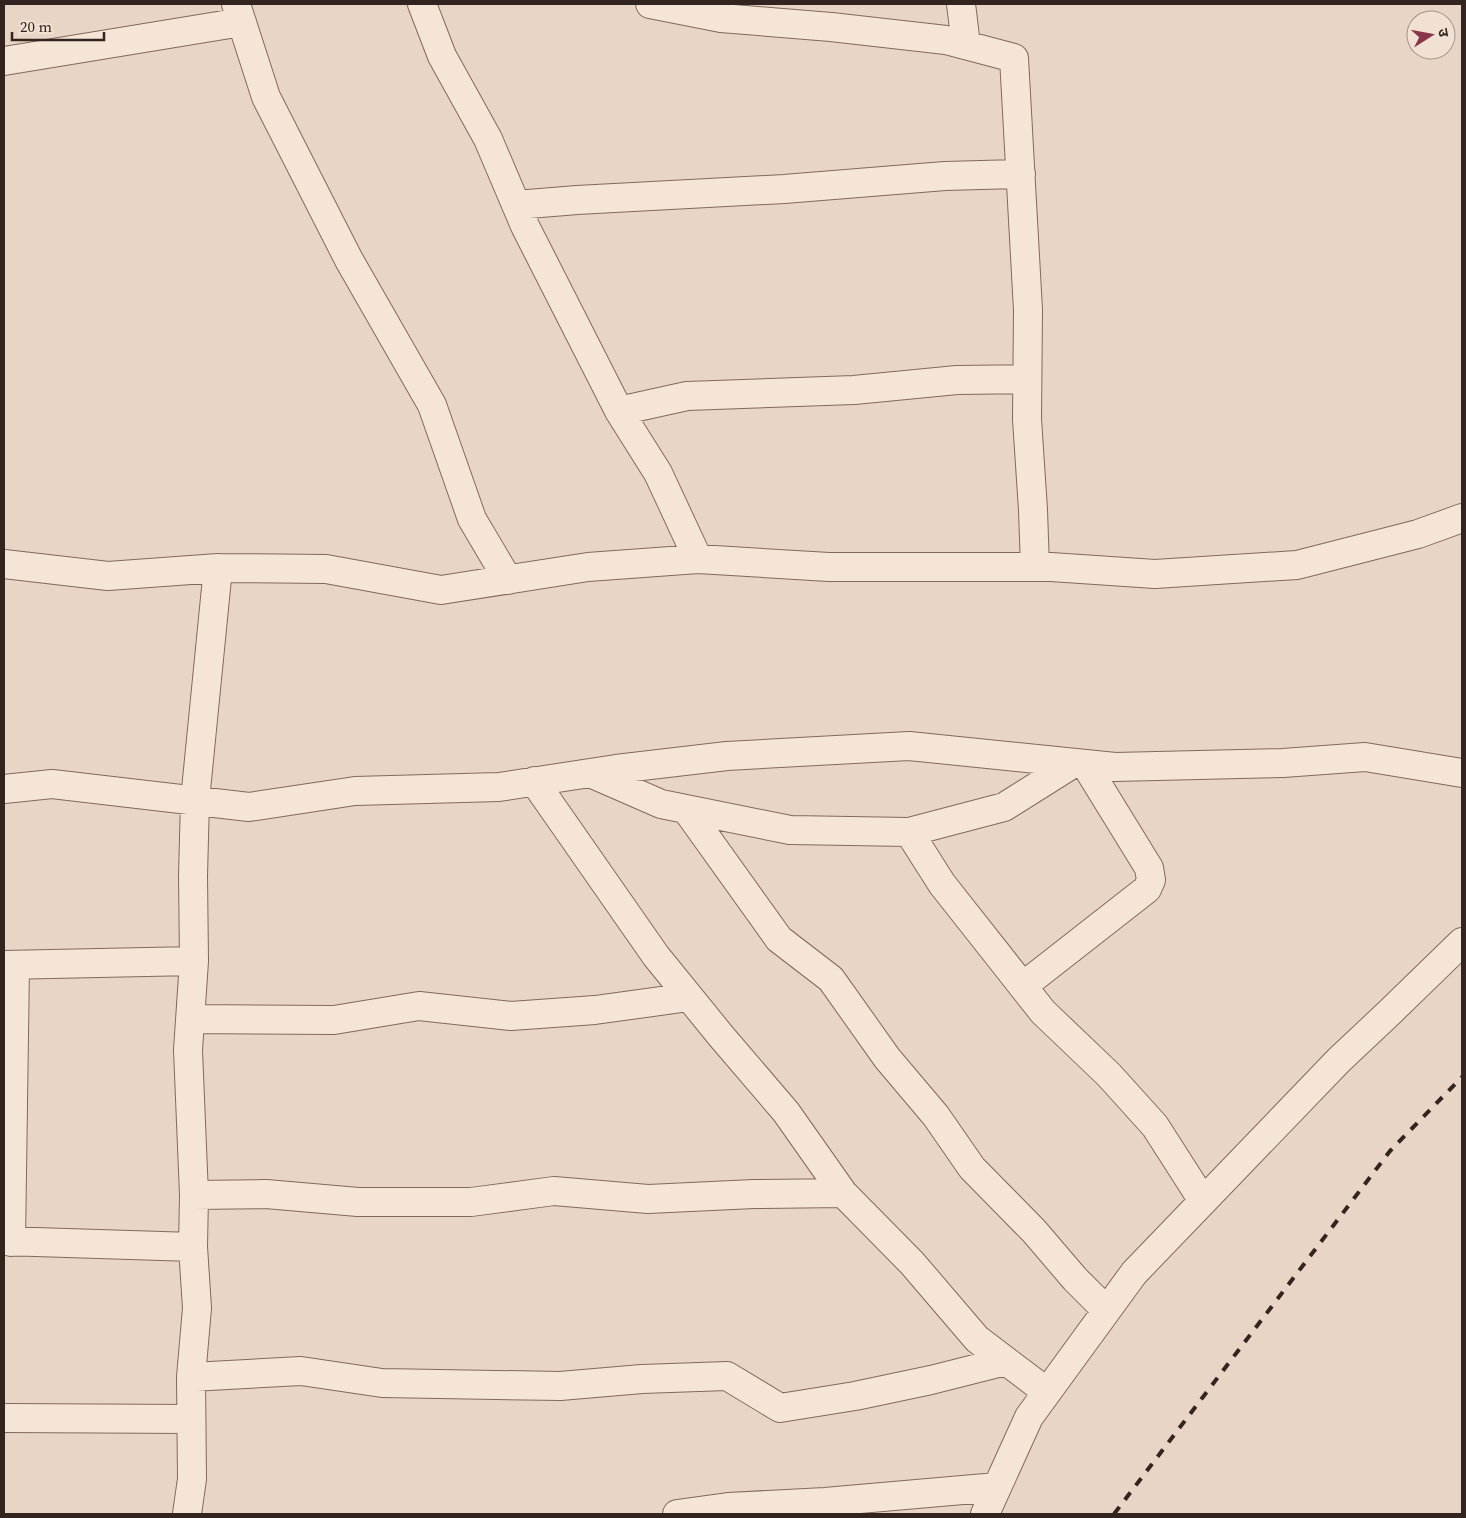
<svg xmlns="http://www.w3.org/2000/svg" width="1466" height="1518" font-family="'Source Serif 4','Noto Sans Devanagari',serif">
	<style>
		.lines { fill: none; stroke-linecap: round; stroke-linejoin: round }
		.street-casing { stroke: #82685d; stroke-width: 30 }
		.street { stroke: #f5e5d7; stroke-width: 28 }
		.rail { stroke: #33241f; stroke-width: 4; stroke-dasharray: 9 9; stroke-linecap: butt }
	</style>
	<rect width="100%" height="100%" fill="#e9d5c5"/>
	<g class="lines">
		<g class="street-casing">
			<path id="street" d="M236,4L266,97L349,260L432,405L472,519L508,580
				M422,4L442,56L488,139L525,226L619,411L658,473L698,559
				M650,4L721,18L831,27L946,40L1014,58L1028,310L1027,419L1033,510L1035,567
				M961,4L966,45
				M4,61L242,22
				M516,205L577,200L784,189L945,176L1021,174
				M619,411L687,396L854,390L957,380L1027,379
				M4,564L108,576L218,568L326,569L441,590L588,567L698,559L829,567H1051L1155,574L1297,565L1418,534L1462,518
				M590,773L661,804L790,830L909,832L1004,807L1074,763
				M534,781L656,956L721,1036L786,1112L843,1193L912,1263L977,1339L1047,1392
				M4,789L52,784L249,807L355,791L499,787L616,769L727,756L909,746L1115,767L1283,763L1365,757L1462,773
				M686,809L779,939L831,979L887,1058L936,1116L972,1168L1034,1231L1075,1279L1106,1310
				M909,832L942,884L1043,1012L1109,1075L1155,1126L1203,1201
				M4,965L194,961
				M1023,986L1147,889L1151,880L1149,868L1085,764
				M191,1019L334,1020L419,1006L511,1016L595,1010L689,997
				M194,1195L266,1194L358,1202H471L554,1191L648,1199L754,1194L843,1193
				M4,1241L193,1247
				M11,1242L15,966
				M191,1377L301,1371L382,1383L560,1386L642,1379L727,1376L780,1408L855,1396L931,1380L1006,1361
				M4,1418L191,1419
				M187,1514L192,1479L191,1377L197,1308L193,1247L194,1195L188,1050L194,961L193,876L195,800L218,568
				M677,1514L728,1507L825,1502L997,1487
				M985,1514L1029,1417L1134,1273L1339,1060L1390,1012L1462,942"/>
		</g>
		<use href="#street" class="street"/>
		<path class="rail" d="M1114,1514L1390,1151L1462,1077"/>
	</g>
	<rect width="1466" height="1518" fill="none" stroke="#33241f" stroke-width="10"/>
	<g transform="translate(1431 35) rotate(79)"><circle r="24" fill="#f1e1d3" stroke="#a5958b"/>
	<path d="M0-4L9 19L0 12L-9 19Z" fill="#8a3449"/>
	<text y="-8" font-size="14" font-weight="bold" text-anchor="middle" fill="#33241f">उ</text>
	</g>
	<path d="M12 32v8h92v-8" fill="none" stroke="#33241f" stroke-width="2.5"/>
	<text x="20" y="32" font-size="15" fill="#33241f" stroke="#f1e1d3" stroke-width="4" paint-order="stroke">20 m</text>
</svg>
